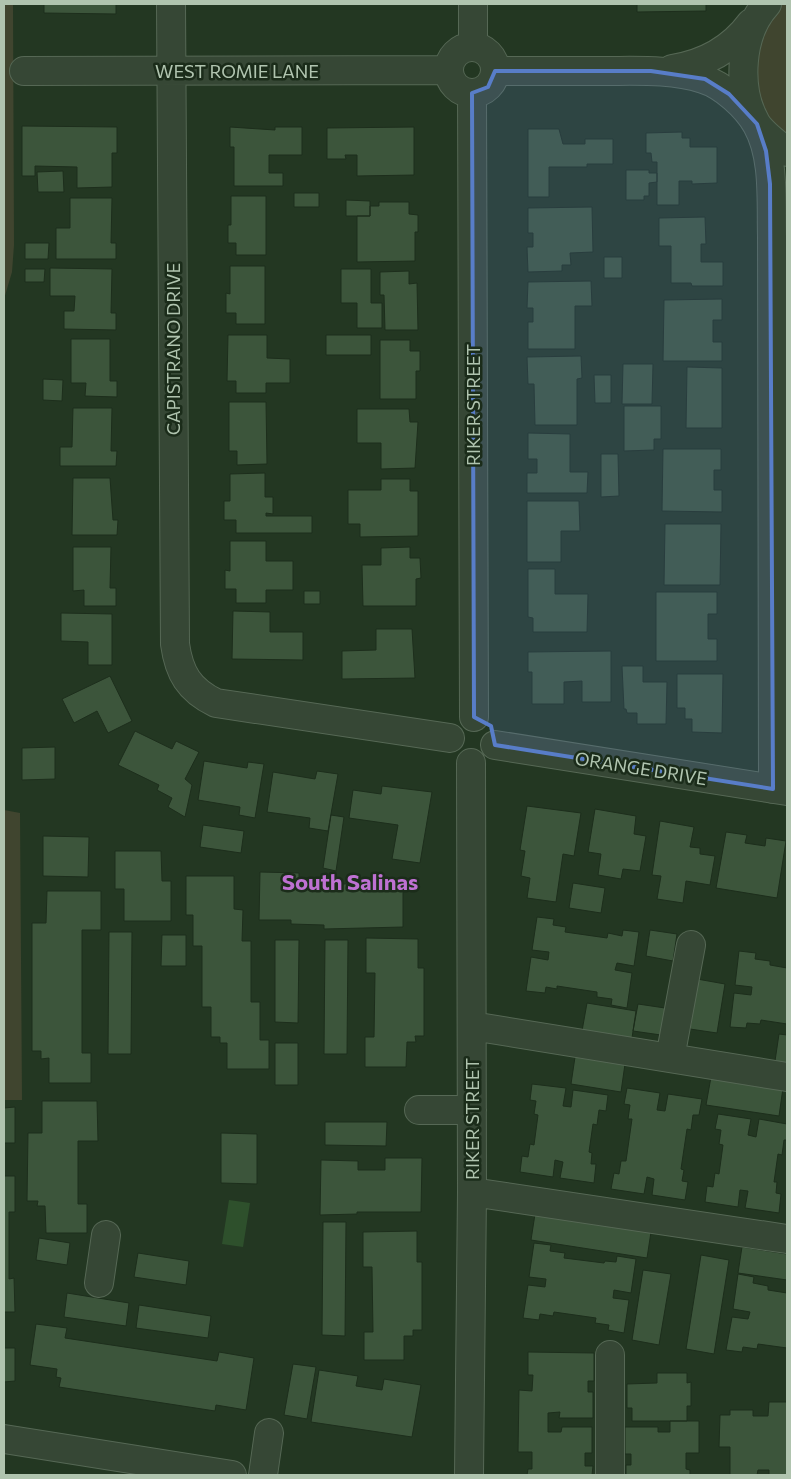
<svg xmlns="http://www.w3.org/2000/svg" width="791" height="1479" font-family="Commissioner,sans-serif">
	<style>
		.green { fill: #40452f }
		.water { fill: #2e502c }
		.building { fill: #3c553b; stroke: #1d2e1c }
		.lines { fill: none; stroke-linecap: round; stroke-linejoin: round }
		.minor-casing { stroke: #566855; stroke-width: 30 }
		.minor { stroke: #364735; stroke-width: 28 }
		.marked { fill: #587dc8; fill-opacity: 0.2; stroke: #587dc8; stroke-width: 4; stroke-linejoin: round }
		.labels { text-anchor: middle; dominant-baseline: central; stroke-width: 5; stroke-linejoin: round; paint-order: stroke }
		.street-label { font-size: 18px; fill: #b0c4af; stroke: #1b2c1a }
		.district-label { font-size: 22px; font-weight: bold; fill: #be71d2; stroke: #1b2c1a }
	</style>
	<rect width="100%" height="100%" fill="#233722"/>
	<path class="green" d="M4,4H13L14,245L12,272L4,299Z
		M767,4H787V152L757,124L758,13Z
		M4,810L20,813L22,1100H4Z"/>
	<path class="water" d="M229,1200L250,1203L243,1247L222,1244Z"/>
	<path class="building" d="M44,4H116V14L44,13Z
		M637,4H706V11L637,12Z
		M22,126L117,127V153H112V187L77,188V167L35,166V176H22Z
		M230,127L275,130V127H302V155H269V173H283V186H234V147H230Z
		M414,127V175L357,176V155H345L346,159H327V128Z
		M528,129H559L563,144H585V139H613V164H587V167H549V197H528Z
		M682,132V138H690V147H717V183L692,184V181H679V205H657V162H652L651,153H646V133Z
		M626,170H649V173H657V182L649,183V196H644V200H626Z
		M63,171L64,192H38L37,172Z
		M294,193H319V207H294Z
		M231,196H266V255H236V243H228V225H231Z
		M70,198H112L111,243H116V259H56V228H70Z
		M346,200L370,201V216H346Z
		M379,202H409V214L418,215V232H415V261L357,262V216H370V206H379Z
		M592,207L593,252L570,253L571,265H562V271L528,272L527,247H533V233H528V208Z
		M705,217L706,244H701V262H723V286H692L691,283H671V246H659V218Z
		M25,243H49L48,259H25Z
		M604,257H622V278H604Z
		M230,266H265V324H236V313H226V293L230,294Z
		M50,268L112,269L111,313H116V330L64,329V311H74L75,296H50Z
		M25,269H45L44,282H25Z
		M341,269H371V303H382V328H357V303H341Z
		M409,271V284L417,283L418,330H385L384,295H380V272Z
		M591,281L592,306H575V349H528V322H533V308H527L528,282Z
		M722,299V320H713V342H722V361H663L664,300Z
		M228,335H267V358L290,359V383H266V393H236V381H227Z
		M326,335H371V355H326Z
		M71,339H110V381H117V397L85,396L86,383H71Z
		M380,340H410V351H420V371H416V399H380Z
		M581,356L582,378L577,379V425H535L534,384H528L527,357Z
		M623,364H653L652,404H622Z
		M687,367L722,368V428H686Z
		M594,375H611V403H595Z
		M43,379L63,380L62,401L43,400Z
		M229,402H266L267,464L237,465V451H229Z
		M624,406H661V439H654V450L624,451Z
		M73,408H112L111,451H117L116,466H60V447H72Z
		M357,409H409L410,422H418L415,468L381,469V443H357Z
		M528,433L570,434V472H588L587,493H527V473H537V459H528Z
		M663,449H721V470H714V490H722V512L662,511Z
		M601,454H618L619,496L601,497Z
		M265,473V497H273V514L266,513V516H312V533H236V520H224V501H230V474Z
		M73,478H110L113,520H118L117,535H72Z
		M381,479H410V491H418V536L360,537V524H348V490H381Z
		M527,501H579L580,531H561V562H527Z
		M665,524H721L720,585H664Z
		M230,541H266V561H293V590H266V603H236V589H225V570L230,571Z
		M73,547H111L110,588H116V606H84V590L73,591Z
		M410,547V558H420L421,578L416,579V606H363L362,565H381V548Z
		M528,569H555V594H588L587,632H533V618L528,617Z
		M304,591H320V604H304Z
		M656,592H717V614H708V639H717V661H656Z
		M233,611L270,612V632H303V660L232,659Z
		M61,613L112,614V665H88V642L61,641Z
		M376,629H412L415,678L342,679V651L376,650Z
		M611,651V702H582V681L564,682V704H532V672H528V652Z
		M622,666H643V682H667L666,724H637V713H627L626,709H624Z
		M677,674H723L722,733L692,732V719H685V708H677Z
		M110,676L132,721L108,733L97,711L74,723L62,699Z
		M135,731L172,749L176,741L199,752L185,779L192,785L185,817L168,807L172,798L157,790L159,785L118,765Z
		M55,747V779L22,780V748Z
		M204,761L247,768L248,762L264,764L255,818L239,815L240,807L198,800Z
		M317,771L338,774L328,831L309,828L310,818L267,812L273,772L315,779Z
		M382,786L432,792L420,863L392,859L398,825L349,818L353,790L381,794Z
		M527,806L581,813L574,856L563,854L556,902L527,898L530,878L521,876L525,851L520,850Z
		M595,809L636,816L634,834L646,836L640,871L623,869L621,879L598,875L601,854L588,852Z
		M331,815L344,817L336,871L323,868Z
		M660,821L694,827L690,847L700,848V854L715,856L710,885L686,881L683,903L657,899L661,876L652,875Z
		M203,825L244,831L241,853L200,847Z
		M726,832L747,835L745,843L765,846L766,838L786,841L777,898L716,888Z
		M43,836L89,837L88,877L43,876Z
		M115,851H161L162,881H171V921H124V889H115Z
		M260,872L299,873V878H330L331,884H362L363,889H403V927L324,929V925L291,924V920H259Z
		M186,876H234V909L243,910L242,941H251V1002H260V1040H269V1069H227V1043H220V1037H211V1007H202V946H193V915H186Z
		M573,883L605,888L601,913L569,908Z
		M47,891H101V930H82V1053H91V1083H49V1058L41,1059V1051H32V923H46Z
		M537,917L554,919L553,925L566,927L565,932L607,938L608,933L622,936L623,930L639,932L634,966L617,963L615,970L632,973L627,1008L611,1005L612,999L597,997V992L557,986V989L546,987L545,993L526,991L531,957L548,960L549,952L532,950Z
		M650,930L677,934L673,961L646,956Z
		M109,932H132L131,1054H108Z
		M162,935H186V966H161Z
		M366,938L418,939V968H424V1036H415L416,1042H407L406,1067H365V1037H374L375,973H366Z
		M275,940H299L298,1023L275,1022Z
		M325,940H348L347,1054H324Z
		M739,951L756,953L755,959L770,961V965L787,968V1024L761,1020L760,1024L747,1023L746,1028L730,1027L734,993L751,995L752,987L735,985Z
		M697,979L725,984L717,1033L690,1029Z
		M587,1003L636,1011L632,1038L582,1031Z
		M638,1004L665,1008L661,1035L633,1031Z
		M779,1034L787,1035V1063L775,1061Z
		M275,1043H298V1085H275Z
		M575,1057L625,1064L621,1092L571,1084Z
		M711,1077L783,1088L779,1116L706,1105Z
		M532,1084L566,1088L563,1106L571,1107L573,1090L608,1095L606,1111L599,1110L597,1125L593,1124L589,1152L592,1153L591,1164H596L594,1183L560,1178L563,1162L555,1160L553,1177L520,1172L522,1156L528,1157L530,1144L534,1145L538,1115L534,1114L536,1101L530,1100Z
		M627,1088L660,1093L657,1110L665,1111L668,1094L702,1099L699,1115H693L691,1130L687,1129L681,1169L684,1170L682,1181L688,1182L685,1200L652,1195L654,1179L647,1177L644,1194L611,1189L614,1173L619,1174L621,1161H626L632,1119H628L630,1105L624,1104Z
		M42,1101H97L98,1141H78V1204H87V1233H46L45,1206H37L38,1201H27L28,1133H42Z
		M15,1107V1143H4V1108Z
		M718,1114L751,1119L748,1135L756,1137L759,1119L787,1124V1140H784L782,1155L778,1154L774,1182H777L776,1193L781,1194L779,1213L745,1208L748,1191L740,1190L738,1207L705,1202L707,1186L713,1187L715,1173L719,1174L723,1145L719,1144L721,1130L715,1129Z
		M325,1122H387L386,1146L325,1145Z
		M221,1133L257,1134V1184L221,1183Z
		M385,1158H422L421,1212H357V1214L320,1215L321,1160L358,1161V1170H385Z
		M4,1176H15V1212H9V1279L14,1278L15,1312H4Z
		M535,1214L651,1232L647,1258L531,1240Z
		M323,1222H346L345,1336L322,1335Z
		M417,1231V1262H422V1330H413V1336H404V1360H364V1332H373L372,1267H363V1232Z
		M39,1238L70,1243L67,1265L36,1260Z
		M534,1243L551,1245L550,1251L565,1253L564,1258L604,1263L605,1261L616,1262L617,1256L636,1259L631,1293L614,1290L613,1298L629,1300L624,1333L608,1330L609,1325L595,1323L596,1318L554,1312L553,1316L540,1314L539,1320L523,1318L528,1285L545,1287L546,1279L529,1277Z
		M742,1247L787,1254V1280L738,1273Z
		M138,1253L189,1261L186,1285L134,1277Z
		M701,1255L729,1260L714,1354L686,1349Z
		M643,1270L671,1274L659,1345L632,1340Z
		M738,1274L754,1277L753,1283L768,1286V1290L787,1293V1348L758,1344L757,1349L743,1347L742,1352L726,1350L732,1317L748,1319L750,1312L733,1309Z
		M67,1293L129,1303L126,1326L64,1317Z
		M139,1305L211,1316L208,1338L136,1328Z
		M36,1324L67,1328L65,1338L217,1361L219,1352L254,1358L246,1410L216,1405L215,1411L59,1387L61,1378L56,1377L57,1369L30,1365Z
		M4,1348H15V1381L4,1382Z
		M528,1352L594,1353V1381H588V1392H593V1418H559L560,1412L548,1413V1432H561L562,1427H592V1453H585V1466H593L592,1475H527L528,1469H532V1452H518L519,1390L532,1391L533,1375H528Z
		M293,1364L316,1367L307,1419L284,1415Z
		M319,1370L358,1376L356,1386L382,1390L384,1379L421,1385L412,1437L311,1422Z
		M657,1373H687V1383L691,1382V1406H687V1421H632V1408H627V1384L657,1383Z
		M769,1402H787V1475H769V1470H758L757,1475H730V1447H719L720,1415H730V1410H753V1416H768Z
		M670,1421H699V1453H686V1469L690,1470V1475H626V1465H631V1454H625V1427H658V1432H670Z"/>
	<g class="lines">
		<g class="minor-casing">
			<path id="minor" d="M171,4L175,644C179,673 189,690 216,703L450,738
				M473,4V47
				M767,4C740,33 736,88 756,123C762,133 778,145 787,152
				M449 70a23 23 0 1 1 46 0a23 23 0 1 1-46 0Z
				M672,69C705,64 731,50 751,23
				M24,71L449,70
				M495,71C532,71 568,71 605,71C637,71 672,69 703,79C723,85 747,107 757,125C775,157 771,201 772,237L773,789
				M472,93L474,717
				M495,745L787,791
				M472,1026L787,1077
				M670,1058L691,945
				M419,1110H472
				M472,1192L787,1239
				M99,1283L106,1235
				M4,1439L232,1475
				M263,1475L269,1433
				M469,1475L472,1192L471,763
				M610,1475V1355"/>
		</g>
		<use href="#minor" class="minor"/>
	</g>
	<path class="marked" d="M495,71H651L705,79L729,94L757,124L766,151L770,184L773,789L495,745L491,726L474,717L472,93L488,87Z"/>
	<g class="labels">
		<g class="street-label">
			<text x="237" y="71">WEST ROMIE LANE</text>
			<text transform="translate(173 349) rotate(-90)">CAPISTRANO DRIVE</text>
			<text transform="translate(473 405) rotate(-90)">RIKER STREET</text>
			<text transform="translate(641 768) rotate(9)">ORANGE DRIVE</text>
			<text transform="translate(472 1119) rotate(-90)">RIKER STREET</text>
		</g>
		<g class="district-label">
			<text x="350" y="881">South Salinas</text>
		</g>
	</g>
	<rect width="791" height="1479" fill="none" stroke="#b0c4af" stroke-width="10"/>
</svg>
